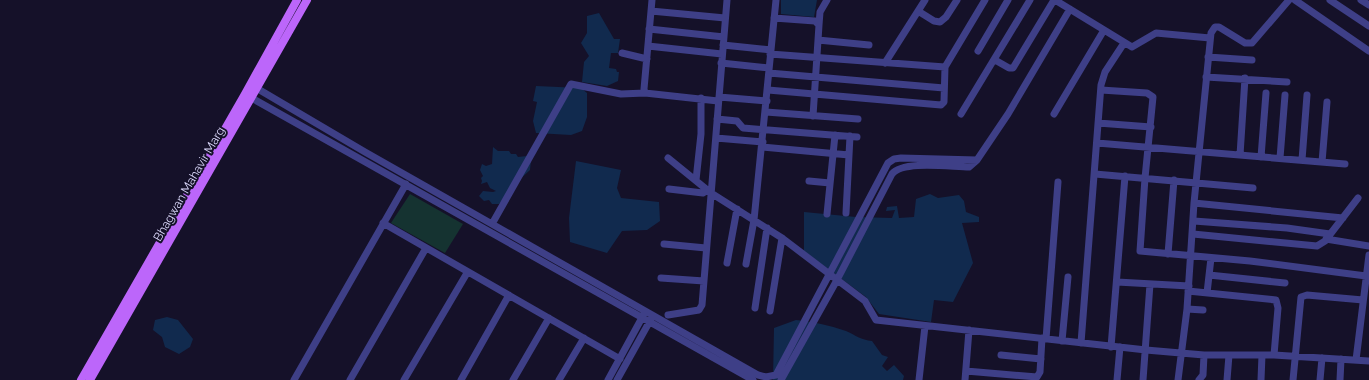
<svg xmlns="http://www.w3.org/2000/svg" width="1369" height="380" font-family="Raleway,sans-serif">
	<style>
		.green { fill: #153331 }
		.water { fill: #112a4e }
		.lines { fill: none; stroke-linecap: round; stroke-linejoin: round }
		.minor { stroke: #3e3f87; stroke-width: 7 }
		.major { stroke: #bc66fa; stroke-width: 8 }
		.labels { text-anchor: middle; dominant-baseline: central; stroke-width: 4; stroke-linejoin: round; paint-order: stroke }
		.street-label { font-size: 12px; fill: #dedbfe; stroke: #151129 }
	</style>
	<rect width="100%" height="100%" fill="#151129"/>
	<path class="green" d="M410,194L463,224L445,253L391,223Z"/>
	<path class="water" d="M781,0H817L814,17L781,14Z
		M599,13L614,39H620L618,53H611L609,68L616,69L617,72H619L618,81L607,86L582,82L584,62L589,56L581,43L587,33V16Z
		M536,86L581,88L587,93V117L582,131L571,135L536,133L533,121L537,102L533,101Z
		M493,147L498,151H509L511,154H516L518,157L527,156L531,160L530,170L516,183L499,204H492L489,200L484,201L479,196L483,191L493,192L496,191L490,188L487,182L481,184L482,181L481,178L483,176L480,170L482,164L486,166L492,164Z
		M576,161L621,170L617,188L621,198L659,202L660,221L647,230L622,231L607,253L570,242L569,218Z
		M930,194L938,198L959,195L964,201L966,212L979,217V222L962,223L973,263L953,302L934,300L931,322L879,314L866,297L804,251V212L856,217L892,218L895,210L886,211L887,207L897,206L899,218L914,217L916,199Z
		M167,317L178,320L193,339L190,347L179,354L165,347L162,337L153,330L155,320Z
		M796,320C813,322 829,325 846,331C855,335 861,340 872,341L882,355L888,357L882,366L887,371L894,365L904,376L903,380H773L774,328Z"/>
	<g class="lines">
		<path class="minor" d="M652,0L644,89L645,93L718,101
			M1055,0L1132,47L1156,33L1210,38
			M1295,0L1369,51
			M1330,0L1369,26
			M1361,0L1369,5
			M651,11L725,18
			M918,11L934,21L940,22L946,17L957,0
			M774,18L815,21L819,25L813,116
			M819,25L820,12L827,0
			M649,29L724,37
			M818,40L869,45
			M723,45L771,50
			M648,46L722,54
			M978,51L1008,0
			M622,53L647,59
			M770,54L945,67
			M1208,57L1252,60
			M995,60L1009,68H1013L1054,0
			M721,63L769,68
			M885,63L925,0
			M769,73L944,88
			M1206,77L1287,82
			M253,86L365,152L758,375L766,377L776,375L888,163L894,159L901,158L977,160
			M768,90L941,105L944,102L945,67L985,0
			M1101,90L1147,93L1153,97L1145,178L1140,251L1250,261L1366,276
			M248,96L753,380
			M719,97L767,101
			M766,112L858,119
			M961,114L1030,0
			M1054,114L1104,30
			M717,119L737,121L743,128L857,137
			M1098,123L1151,127
			M716,138L763,142
			M1097,143L1345,164
			M762,147L849,155
			M1240,155L1245,78
			M1261,157L1266,93
			M668,158L711,193L782,238L865,301L876,320L1146,350L1204,355H1274L1369,361
			M1280,158L1285,95
			M1302,160L1307,95
			M1322,162L1327,102
			M1095,174L1253,188
			M696,180L701,134V98
			M809,181L830,183
			M669,189L703,193L708,190
			M1194,203L1343,218
			M846,213L850,136
			M827,214L835,135
			M1194,221L1287,228L1330,234
			M383,223L620,359
			M492,224L571,84L621,94L645,93
			M1193,234L1317,246L1325,241L1358,198
			M1326,239L1369,246
			M664,244L706,248
			M1168,254L1174,180
			M727,263L737,209
			M746,264L754,220L776,0
			M1209,275L1285,283
			M661,278L704,281
			M1117,282L1189,286
			M1188,291L1276,300L1278,308L1274,355
			M1207,293L1211,258
			M755,308L767,228
			M1187,309L1203,310
			M770,311L782,238
			M668,315L699,310L702,305L727,0
			M1046,339L1058,182
			M1062,341L1068,277
			M1081,343L1101,85L1105,72L1124,43
			M1111,347L1125,176
			M1001,355L1041,359
			M1356,360L1369,255
			M966,371L1037,377L1040,372L1042,338
			M294,380L406,184
			M350,380L426,248
			M404,380L467,273
			M461,380L509,295
			M513,380L549,318
			M559,380L584,338
			M608,380L644,314
			M617,380L651,319
			M781,380L837,280L892,174C903,160 951,167 969,167L977,160L1008,114L1070,9
			M919,380L925,326
			M965,380L969,330
			M1117,380L1120,347
			M1143,380L1150,284
			M1178,380L1187,309L1194,203L1211,33L1215,27H1219L1245,43H1252L1289,0
			M1199,380L1203,375L1204,355
			M1227,380L1229,355
			M1261,380L1262,355
			M1293,380L1301,297L1307,295L1363,300
			M1320,380L1322,358
			M1340,380L1341,359"/>
		<path class="major" d="M81,380L245,94L297,0
			M90,380L307,0"/>
	</g>
	<g class="labels">
		<g class="street-label">
			<text transform="translate(189 184) rotate(-60)">Bhagwan Mahavir Marg</text>
		</g>
	</g>
</svg>
